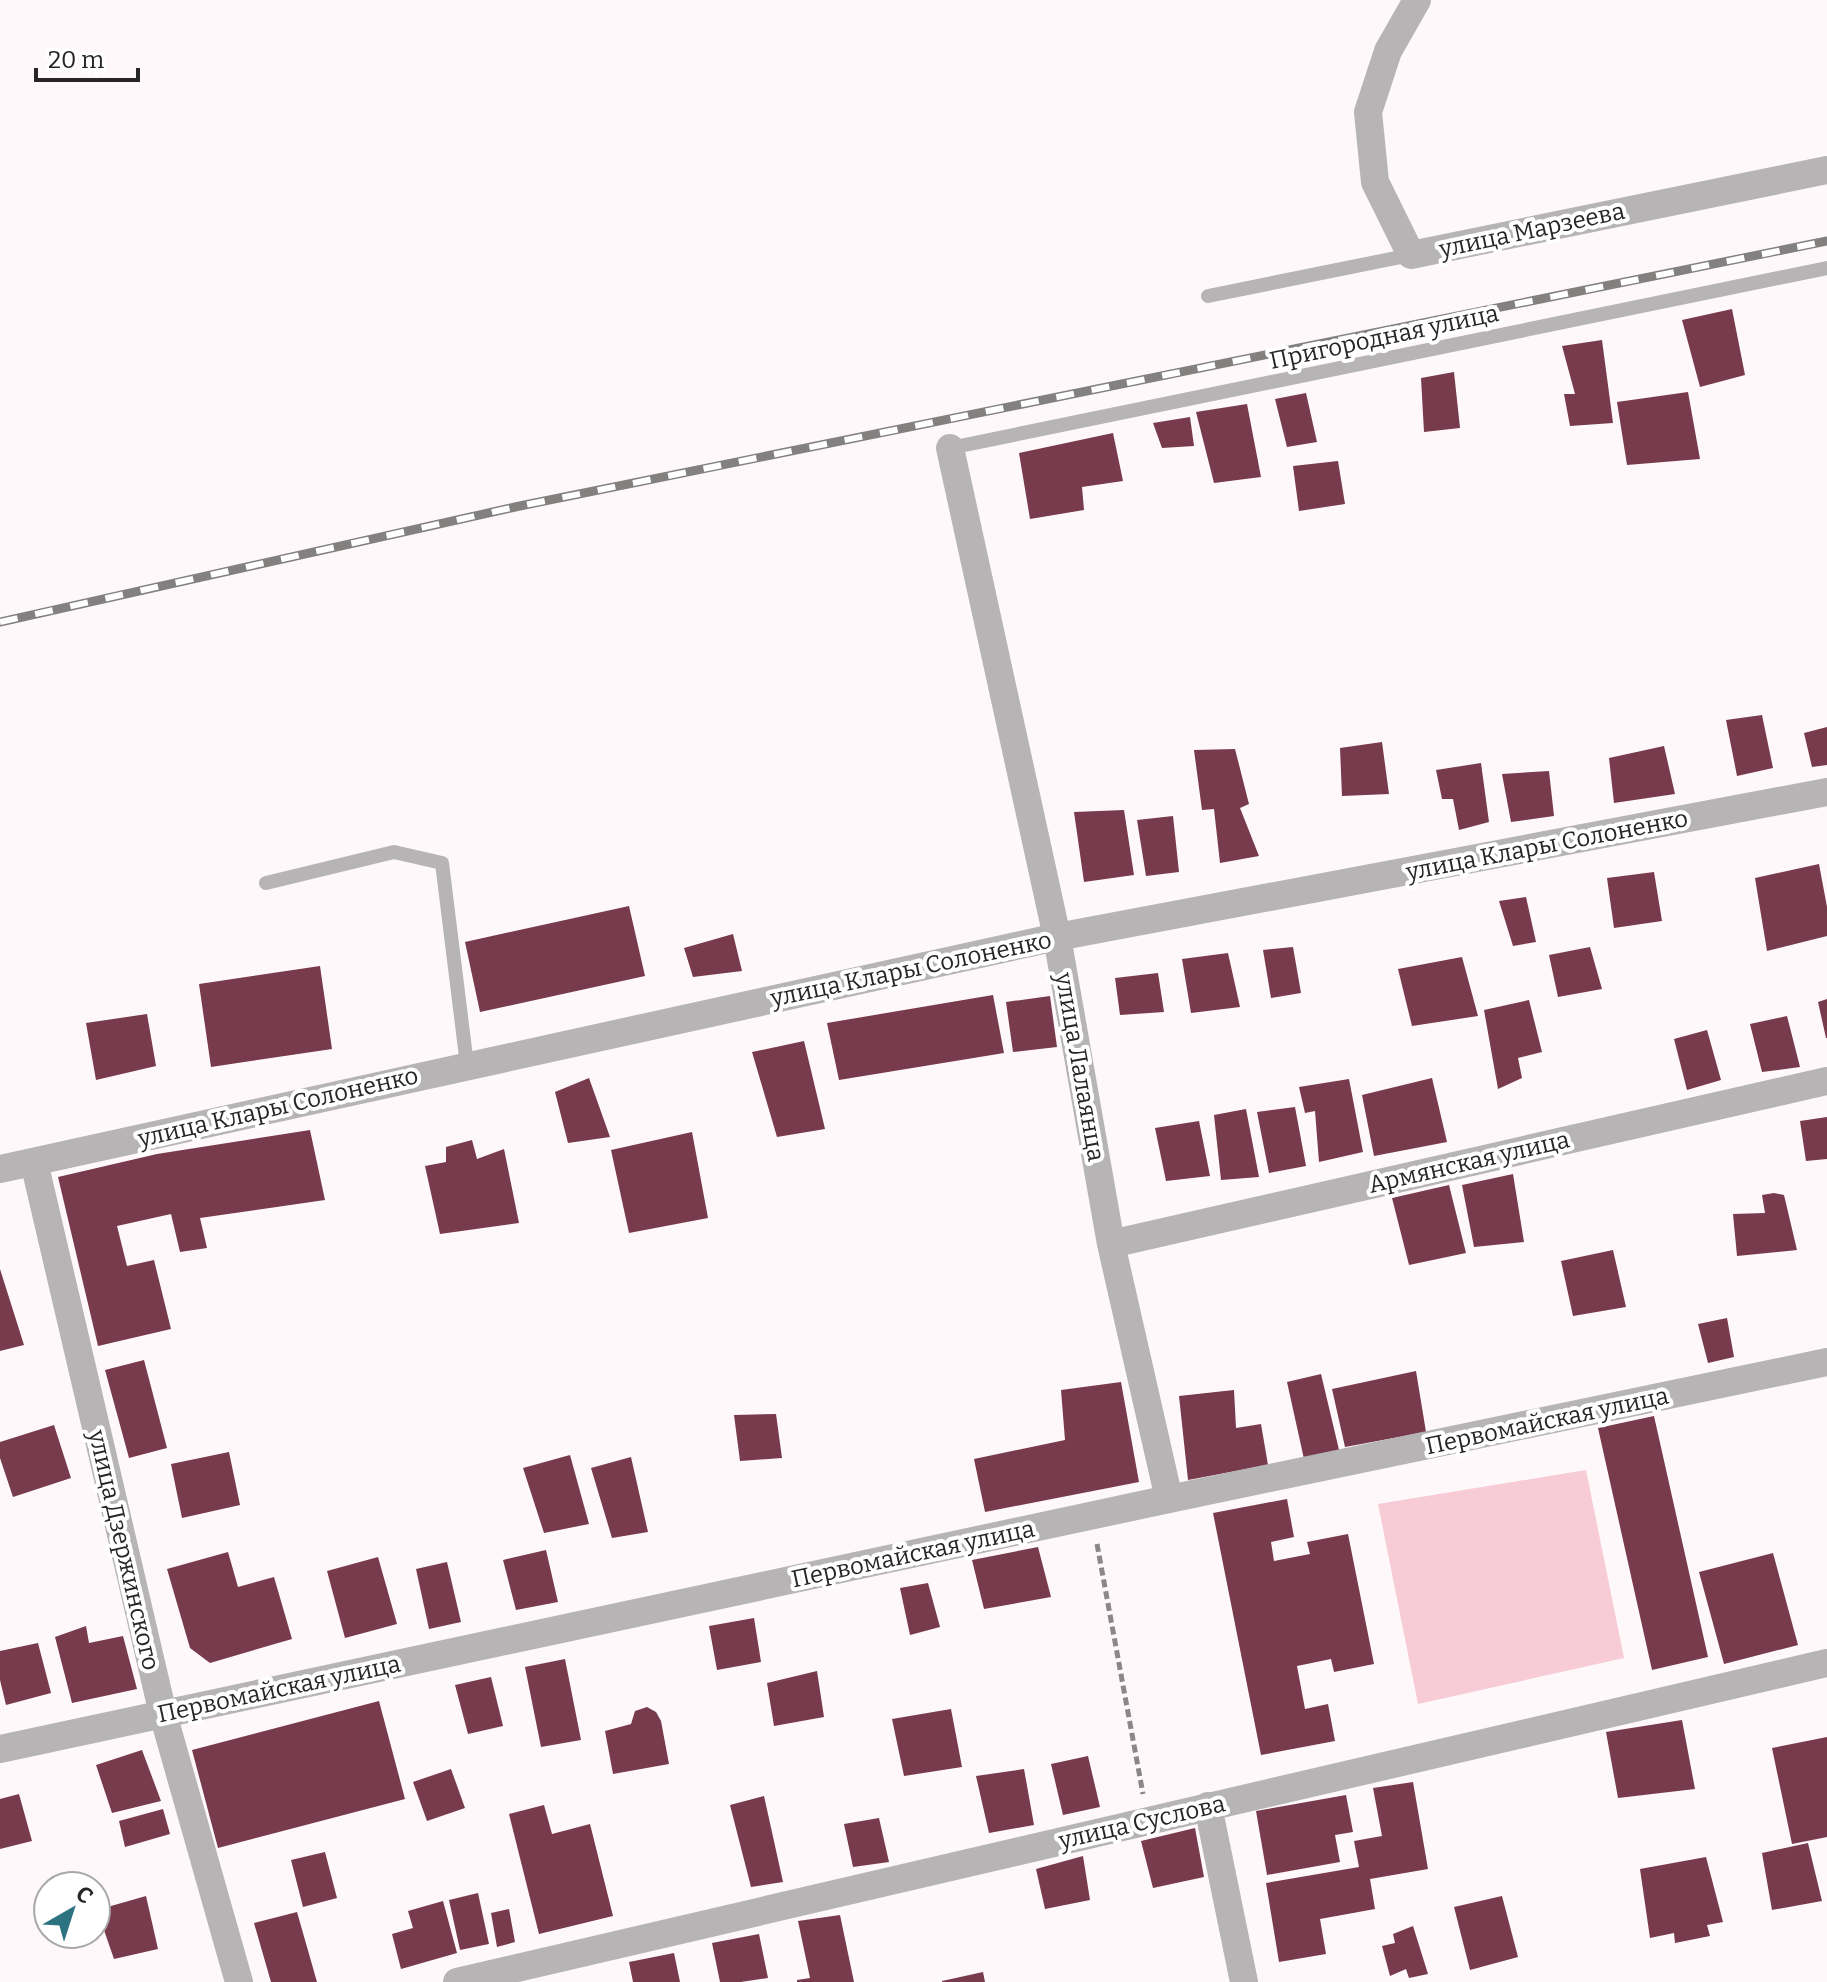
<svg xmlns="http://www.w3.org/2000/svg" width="1827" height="1982" font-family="Bitter,serif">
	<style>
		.green { fill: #f7ccd6 }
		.building { fill: #783a4d }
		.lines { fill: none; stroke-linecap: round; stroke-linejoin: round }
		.path { stroke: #8b8788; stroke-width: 5; stroke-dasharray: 8 4; stroke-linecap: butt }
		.service { stroke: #b6b4b4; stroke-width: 14 }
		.minor { stroke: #b6b4b4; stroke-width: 28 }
		.rail-casing { stroke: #838080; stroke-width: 9 }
		.rail { stroke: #fff; stroke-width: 6; stroke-dasharray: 18; stroke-linecap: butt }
		.labels { text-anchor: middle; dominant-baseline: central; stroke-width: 8; stroke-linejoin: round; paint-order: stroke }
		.street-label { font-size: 24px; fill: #272525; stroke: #fff }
	</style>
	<rect width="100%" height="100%" fill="#fef8fa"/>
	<path class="green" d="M1586,1470L1624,1658L1418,1704L1378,1504Z"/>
	<path class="building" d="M1732,309L1745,375L1700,387L1682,320Z
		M1602,340L1613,423L1570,426L1564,394H1575L1562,346Z
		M1454,372L1460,428L1424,432L1421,378Z
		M1688,392L1700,459L1627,465L1617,402Z
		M1306,393L1317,442L1287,447L1275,399Z
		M1247,404L1261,477L1214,483L1196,412Z
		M1190,417L1194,446L1162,448L1153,423Z
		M1113,433L1123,481L1082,487L1084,510L1030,519L1019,453Z
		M1338,461L1345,504L1299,511L1293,466Z
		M1762,715L1773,768L1737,776L1726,720Z
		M1827,727V765L1812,767L1804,733Z
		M1382,742L1389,794L1342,796L1340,748Z
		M1664,746L1675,794L1614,803L1609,758Z
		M1235,749L1249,804L1240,808L1259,856L1220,863L1214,809L1202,810L1194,750Z
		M1481,763L1489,822L1459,830L1453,799H1442L1436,770Z
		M1549,771L1554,816L1511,822L1502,774Z
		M1124,810L1134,875L1084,882L1074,812Z
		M1173,816L1179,872L1146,876L1137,820Z
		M1819,864L1827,907V936L1767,951L1755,878Z
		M1654,872L1662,921L1614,928L1607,878Z
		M1526,897L1536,942L1513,946L1499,901Z
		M629,906L645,976L480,1012L465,942Z
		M733,934L742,971L693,977L684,948Z
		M1293,947L1301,993L1271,998L1263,950Z
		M1590,947L1602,989L1558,997L1549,955Z
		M1228,953L1240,1007L1191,1013L1182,959Z
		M1462,957L1478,1016L1412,1026L1398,969Z
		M320,966L332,1049L211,1067L199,984Z
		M1158,973L1164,1012L1120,1015L1115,978Z
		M993,995L1004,1053L839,1080L827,1023Z
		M1050,996L1057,1047L1013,1052L1006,1002Z
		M1827,999V1038H1826L1818,1002Z
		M1529,1000L1542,1052L1518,1058L1522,1078L1498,1089L1484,1010Z
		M147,1014L156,1066L96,1080L86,1023Z
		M1787,1016L1800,1067L1762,1072L1750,1024Z
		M1707,1030L1721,1080L1687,1090L1674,1039Z
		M804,1041L825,1129L777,1137L752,1052Z
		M589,1078L610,1137L568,1143L555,1092Z
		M1432,1078L1447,1142L1374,1156L1362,1095Z
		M1349,1079L1363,1152L1319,1162L1315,1111L1305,1113L1299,1087Z
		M1295,1107L1306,1166L1269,1173L1257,1112Z
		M1246,1109L1259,1177L1221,1180L1214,1115Z
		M1827,1117V1159L1806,1161L1800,1121Z
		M1199,1121L1210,1176L1166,1181L1155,1128Z
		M310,1130L325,1200L200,1218L207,1248L180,1252L171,1214L117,1226L127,1266L154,1260L171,1329L98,1346L58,1177L157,1154Z
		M692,1132L708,1218L629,1233L611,1150Z
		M472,1140L477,1159L504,1149L519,1223L440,1234L425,1166L446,1162V1147Z
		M1513,1174L1524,1242L1474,1247L1462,1185Z
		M1449,1185L1466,1253L1409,1265L1392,1198Z
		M1774,1193L1784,1195L1797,1250L1737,1256L1733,1214L1765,1213L1762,1195Z
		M1613,1250L1626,1307L1573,1316L1561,1261Z
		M0,1269L24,1345L0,1351Z
		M1727,1318L1734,1357L1708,1363L1698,1324Z
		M144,1360L167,1448L129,1458L105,1370Z
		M1416,1371L1426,1432L1345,1447L1332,1389Z
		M1321,1374L1340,1454L1304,1459L1287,1382Z
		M1121,1382L1139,1482L985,1512L974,1459L1065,1440L1061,1390Z
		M1234,1390L1236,1428L1261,1424L1268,1465L1188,1480L1179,1396Z
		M776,1414L782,1458L740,1461L734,1415Z
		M1654,1416L1708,1657L1652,1670L1598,1428Z
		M54,1425L71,1478L13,1497L0,1458V1442Z
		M229,1452L240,1505L182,1518L171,1464Z
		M570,1455L589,1524L544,1533L523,1468Z
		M631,1457L648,1532L612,1538L591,1468Z
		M1287,1499L1294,1537L1271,1542L1274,1561L1310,1554L1307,1542L1348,1534L1374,1664L1334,1672L1331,1659L1297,1666L1305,1709L1328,1704L1335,1741L1261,1755L1213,1513Z
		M1038,1547L1051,1597L984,1609L972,1560Z
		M546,1550L558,1602L516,1610L503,1560Z
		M228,1552L238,1587L274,1577L292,1639L210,1663L190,1648L167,1569Z
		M1773,1553L1798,1645L1724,1664L1699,1572Z
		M378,1557L397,1624L345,1638L327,1571Z
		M447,1562L461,1622L429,1629L416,1569Z
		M928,1583L940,1627L910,1635L900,1588Z
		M754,1618L761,1662L717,1670L709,1626Z
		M86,1626L89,1643L123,1636L137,1689L72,1703L55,1637Z
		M38,1643L51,1693L6,1705L0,1680V1651Z
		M565,1659L581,1740L541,1747L525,1667Z
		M817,1671L824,1717L774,1726L767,1683Z
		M491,1677L503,1726L468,1734L455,1685Z
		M379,1701L405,1799L218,1848L192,1750Z
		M647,1707L656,1712L661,1721L669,1764L613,1774L605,1731L631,1724L635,1711Z
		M951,1709L962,1767L904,1776L892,1719Z
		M1682,1720L1695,1789L1618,1798L1606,1732Z
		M1827,1737V1837L1792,1844L1772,1748Z
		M142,1750L161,1801L112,1813L96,1765Z
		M1088,1756L1100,1807L1063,1815L1051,1764Z
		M451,1769L465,1808L427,1821L413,1782Z
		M1024,1769L1034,1825L989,1833L976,1776Z
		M1413,1782L1428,1869L1370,1879L1375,1909L1320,1919L1326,1954L1279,1962L1266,1883L1359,1867L1354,1841L1382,1836L1373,1788Z
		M19,1794L32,1841L0,1849V1799Z
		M1346,1795L1353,1832L1335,1835L1340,1862L1267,1875L1256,1811Z
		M764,1796L783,1882L751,1887L730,1805Z
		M544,1805L552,1834L590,1824L613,1916L539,1934L509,1814Z
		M163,1809L170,1834L125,1847L119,1821Z
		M879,1818L889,1862L853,1867L844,1824Z
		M1195,1828L1204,1877L1153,1888L1141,1841Z
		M1808,1843L1822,1901L1772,1910L1762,1853Z
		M325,1852L337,1898L303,1907L291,1860Z
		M1083,1856L1090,1900L1045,1909L1036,1869Z
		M1706,1857L1723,1922L1707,1925L1710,1936L1675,1943L1674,1933L1650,1938L1640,1869Z
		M478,1893L489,1944L460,1950L449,1900Z
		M146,1896L158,1949L114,1959L97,1910Z
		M1502,1896L1518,1957L1470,1970L1454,1907Z
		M443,1901L457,1953L401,1969L392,1934L413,1928L408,1911Z
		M509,1909L515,1942L497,1947L491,1913Z
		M297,1912L317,1982H271L254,1923Z
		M840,1915L854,1982H797V1980L810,1978L798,1921Z
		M1413,1926L1428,1974L1409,1978L1406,1969L1390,1976L1382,1946L1395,1943L1393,1934Z
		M759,1934L768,1978L741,1982H720L712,1943Z
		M674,1953L680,1982H633L629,1962Z
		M983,1972L985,1982H942V1981Z"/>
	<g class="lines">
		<path class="path" d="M1097,1544L1143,1794"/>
		<path class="service" d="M1208,296L1411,255
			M950,448L1827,268
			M266,883L394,852L442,863L467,1065"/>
		<path class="minor" d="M1417,0L1388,51L1368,112L1375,182L1411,255L1827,170
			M950,448L1057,937L1111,1244L1169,1499
			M34,1162L163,1714L239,1982
			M0,1169L1057,937L1827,792
			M1111,1244L1827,1081
			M0,1749L1169,1499L1827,1362
			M1208,1806L1244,1982
			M457,1982L1827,1663"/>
		<g class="rail-casing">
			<path id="rail" d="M0,622L515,507L1827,241"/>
		</g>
		<use href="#rail" class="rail"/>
	</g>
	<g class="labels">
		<g class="street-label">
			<text transform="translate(1532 230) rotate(-12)">улица Марзеева</text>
			<text transform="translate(1384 337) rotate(-12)">Пригородная улица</text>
			<text transform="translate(1547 845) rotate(-11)">улица Клары Солоненко</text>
			<text transform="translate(911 969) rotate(-12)">улица Клары Солоненко</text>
			<text transform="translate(1080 1067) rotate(80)">улица Лалаянца</text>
			<text transform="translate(278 1107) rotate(-13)">улица Клары Солоненко</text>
			<text transform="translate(1469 1162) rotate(-13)">Армянская улица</text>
			<text transform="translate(1547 1421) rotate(-12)">Первомайская улица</text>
			<text transform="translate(124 1550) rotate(77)">улица Дзержинского</text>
			<text transform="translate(913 1554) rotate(-12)">Первомайская улица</text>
			<text transform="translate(279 1689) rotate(-12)">Первомайская улица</text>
			<text transform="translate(1142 1822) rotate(-13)">улица Суслова</text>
		</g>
	</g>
	<g transform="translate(72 1910) rotate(39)"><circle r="38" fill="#ffffff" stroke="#a9a8a8" stroke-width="2"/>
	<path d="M0-6L14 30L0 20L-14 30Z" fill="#2c7280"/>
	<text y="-12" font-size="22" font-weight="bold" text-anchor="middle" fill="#272525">С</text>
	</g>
	<path d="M36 68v12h102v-12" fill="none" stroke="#272525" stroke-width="4"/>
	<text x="48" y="68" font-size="24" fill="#272525" stroke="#ffffff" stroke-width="6" paint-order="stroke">20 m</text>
</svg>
